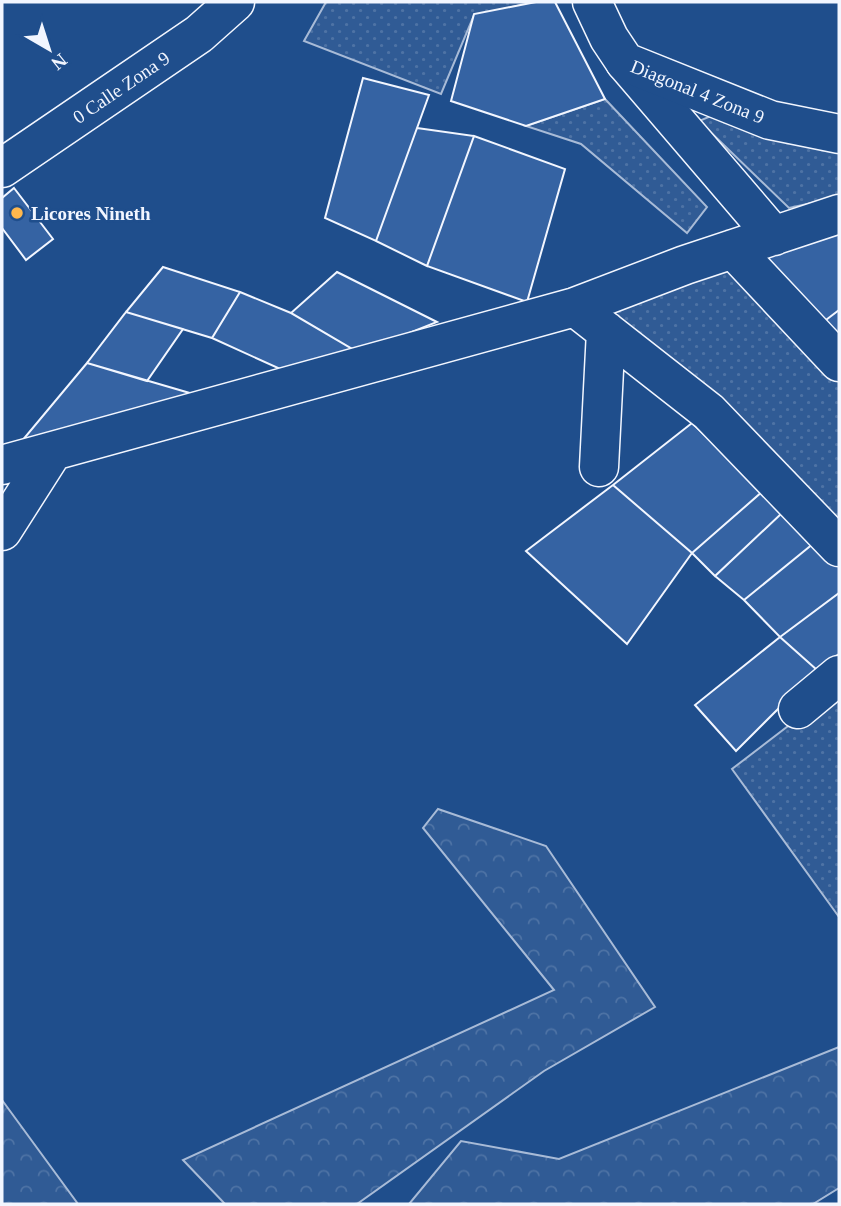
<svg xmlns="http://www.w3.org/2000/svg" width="841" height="1206" font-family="Georgia,serif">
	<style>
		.grass { fill: url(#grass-dots); stroke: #a8bbd7; stroke-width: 2 }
		.forest { fill: url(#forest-crowns); stroke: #a8bbd7; stroke-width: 2 }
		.building { fill: #3563a3; stroke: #f2f6ff; stroke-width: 2 }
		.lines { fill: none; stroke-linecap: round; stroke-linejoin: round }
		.minor-casing { stroke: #f2f6ff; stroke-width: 41 }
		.major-casing { stroke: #f2f6ff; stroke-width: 41 }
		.minor { stroke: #1f4e8c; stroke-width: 38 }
		.major { stroke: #1f4e8c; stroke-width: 38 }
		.poi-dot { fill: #ffb74d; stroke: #1f4e8c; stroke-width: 2.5 }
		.labels { text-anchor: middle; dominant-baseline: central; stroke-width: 5; stroke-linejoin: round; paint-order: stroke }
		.street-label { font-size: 19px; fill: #f2f6ff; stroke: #1f4e8c }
		.poi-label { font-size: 19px; font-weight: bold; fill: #f2f6ff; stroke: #1f4e8c; text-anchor: start }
	</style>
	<defs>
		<pattern id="grass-dots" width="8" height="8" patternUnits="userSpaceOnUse" patternTransform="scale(1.75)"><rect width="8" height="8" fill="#305b95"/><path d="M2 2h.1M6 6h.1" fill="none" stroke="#4e73a5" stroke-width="1.8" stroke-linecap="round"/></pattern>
		<pattern id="forest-crowns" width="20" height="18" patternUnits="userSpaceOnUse" patternTransform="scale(1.75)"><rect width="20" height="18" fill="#305b95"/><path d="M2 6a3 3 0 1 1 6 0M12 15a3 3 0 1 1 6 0" fill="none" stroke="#4e73a5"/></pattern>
	</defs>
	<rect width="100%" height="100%" fill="#1f4e8c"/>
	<path class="grass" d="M326,2H536L474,15L441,94L304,41Z
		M605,99L707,207L687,233L581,144L526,126Z
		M718,113L839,143V197L789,208L699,121Z
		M730,261L839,377V530L595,311Z
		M839,687V917L732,769Z"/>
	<path class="forest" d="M438,809L546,846L655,1007L544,1071L357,1204H225L183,1160L554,990L423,828Z
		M839,1047V1188L813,1204H409L461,1141L559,1159Z
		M2,1100L78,1204H2Z"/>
	<path class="building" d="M536,2H555L605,99L526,126L451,101L474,14Z
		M363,78L429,95L376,241L325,218Z
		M417,128L474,136L427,266L376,241Z
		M474,136L565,169L527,302L427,266Z
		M14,188L53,239L26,260L2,228V198Z
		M839,233V310L822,323L761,259Z
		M163,267L240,292L212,338L126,312Z
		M337,272L437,322L359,353L291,313Z
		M240,292L291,313L359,353L289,373L212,338Z
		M839,310V340L822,323Z
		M126,312L183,329L147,381L87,363Z
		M87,363L200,396L21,442Z
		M692,423L763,491L692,553L613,485Z
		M613,485L692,553L627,644L526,551Z
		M763,491L782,513L715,576L692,553Z
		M782,513L814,543L744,600L715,576Z
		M814,543L839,566V593L780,637L744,600Z
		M839,593V654L817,670L780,637Z
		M780,637L817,670L736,751L695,705Z"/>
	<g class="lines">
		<g class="minor-casing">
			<path id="minor" d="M625,62L774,236
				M733,249L839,362
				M575,307L709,412L839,547
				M2,465L575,307L685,265L839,214
				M599,467L606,331
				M2,531L53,451
				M798,709L839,675"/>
		</g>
		<g class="major-casing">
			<g id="major">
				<path id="s1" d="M592,2L609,38L625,62L770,120L839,134"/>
				<path id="s2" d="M2,168L199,34L235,2"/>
			</g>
		</g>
		<use href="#minor" class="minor"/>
		<use href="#major" class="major"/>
	</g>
	<circle class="poi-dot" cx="17" cy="213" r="7"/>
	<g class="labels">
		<g class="street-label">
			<text stroke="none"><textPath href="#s2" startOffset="144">0 Calle Zona 9</textPath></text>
			<text stroke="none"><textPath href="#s1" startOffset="147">Diagonal 4 Zona 9</textPath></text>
		</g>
		<g class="poi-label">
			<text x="31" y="213">Licores Nineth</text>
		</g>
	</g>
	<rect width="841" height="1206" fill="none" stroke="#f2f6ff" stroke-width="7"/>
	<g transform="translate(49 49) rotate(141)" stroke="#1f4e8c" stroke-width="5" paint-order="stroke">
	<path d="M0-5L12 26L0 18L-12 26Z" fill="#f2f6ff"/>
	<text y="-10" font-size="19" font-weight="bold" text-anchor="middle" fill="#f2f6ff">N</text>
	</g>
</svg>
